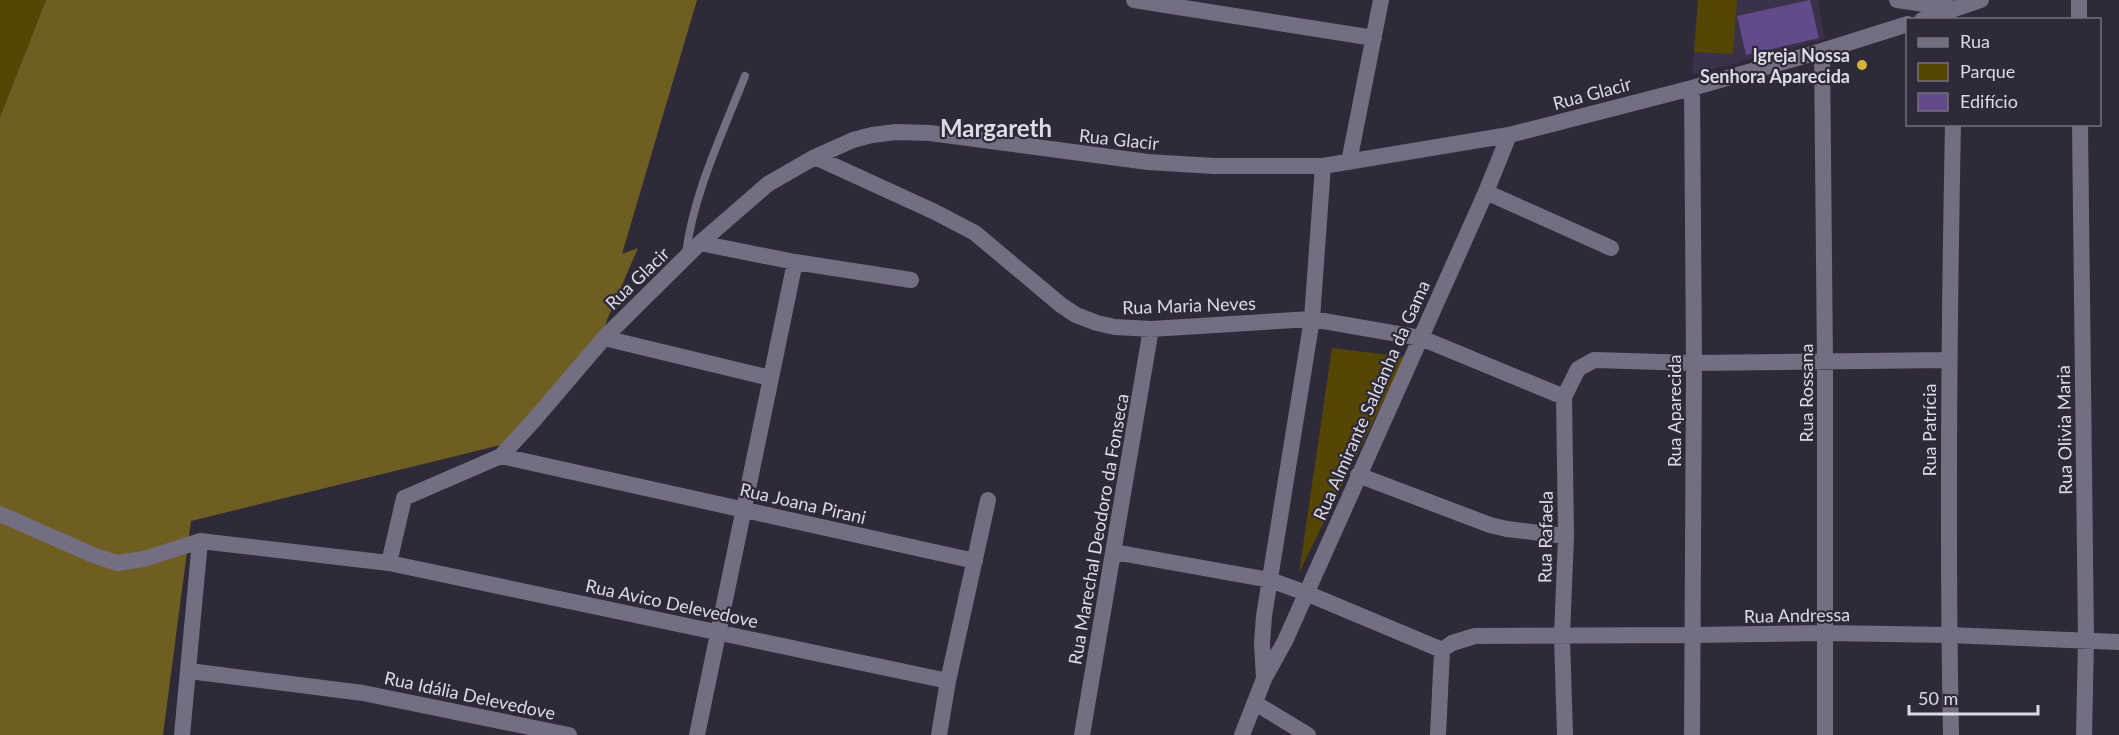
<svg xmlns="http://www.w3.org/2000/svg" width="2119" height="735" font-family="Lato,sans-serif">
	<style>
		.built { fill: #3a3249 }
		.green { fill: #564603 }
		.forest { fill: #6e5e21 }
		.building { fill: #634b8b }
		.lines { fill: none; stroke-linecap: round; stroke-linejoin: round }
		.lane { stroke: #746e81; stroke-width: 8 }
		.street { stroke: #746e81; stroke-width: 16 }
		.poi-dot { fill: #d6b534; stroke: #2f2a3a; stroke-width: 2 }
		.labels { text-anchor: middle; dominant-baseline: central; stroke-width: 4.5; stroke-linejoin: round; paint-order: stroke }
		.poi-label { font-size: 18px; font-weight: bold; fill: #dddae4; stroke: #2f2a3a; text-anchor: end }
		.street-label { font-size: 18px; fill: #dddae4; stroke: #2f2a3a }
		.district-label { font-size: 24px; font-weight: bold; fill: #dddae4; stroke: #2f2a3a }
	</style>
	<rect width="100%" height="100%" fill="#2f2a3a"/>
	<path class="built" d="M1698,0H1818L1825,39L1692,75Z"/>
	<path class="green" d="M0,0H46L0,117Z
		M1698,0H1737L1733,54L1694,52Z
		M1332,348L1405,357L1299,573Z"/>
	<path class="forest" d="M46,0H697L622,254L638,248L607,320L593,359L521,440L191,521L163,735H0V117Z"/>
	<path class="building" d="M1810,0L1819,38L1746,55L1737,16Z"/>
	<g class="lines">
		<path class="lane" d="M686,254C693,194 723,132 745,76"/>
		<path class="street" d="M1134,0L1374,38
			M1897,0L1951,8
			M2079,0V20
			M1922,20L1981,0
			M1822,51L1825,363V735
			M1692,88L1694,363L1692,735
			M2080,124L2086,641L2084,735
			M815,157L935,212L975,233L1061,305L1076,315L1097,323L1115,327L1151,329L1312,319L1421,338L1564,397
			M1349,162L1381,0
			M1486,192L1611,248
			M700,243L795,262L911,280
			M604,338L770,378
			M501,456L975,561
			M1358,475L1490,525L1507,529L1566,536
			M0,514L93,555L117,563L144,559L200,541L389,563L948,681
			M1114,552L1270,580L1306,593L1442,650
			M389,563L404,498L501,456L534,420L604,338L700,243L768,184L815,157L853,140L872,135L896,132L930,133L1148,162L1214,166H1323L1509,135L1692,88L1822,51L1908,24
			M189,671L363,693L569,735
			M1264,679L1262,643L1264,616L1312,319L1323,166
			M1255,703L1308,735
			M182,735L200,541
			M697,735L795,262
			M939,735L948,681L988,500
			M1082,735L1151,329
			M1242,735L1264,679L1285,641L1486,192L1509,135
			M1438,735L1442,650L1452,643L1475,636L1691,635L1826,633L1949,635L2119,642
			M1565,735L1562,636L1566,536L1564,397L1578,369L1594,360L1694,363L1949,360
			M1951,735C1947,531 1949,328 1953,124"/>
	</g>
	<circle class="poi-dot" cx="1862" cy="65" r="6"/>
	<g class="labels">
		<g class="poi-label">
			<text x="1850" y="55">Igreja Nossa<tspan x="1850" dy="21">Senhora Aparecida</tspan></text>
		</g>
		<g class="street-label">
			<text transform="translate(1592 93) rotate(-15)">Rua Glacir</text>
			<text transform="translate(1119 139) rotate(6)">Rua Glacir</text>
			<text transform="translate(637 278) rotate(-44)">Rua Glacir</text>
			<text transform="translate(1189 305) rotate(-2)">Rua Maria Neves</text>
			<text transform="translate(1806 393) rotate(-90)">Rua Rossana</text>
			<text transform="translate(1371 400) rotate(-66)">Rua Almirante Saldanha da Gama</text>
			<text transform="translate(1674 411) rotate(-90)">Rua Aparecida</text>
			<text transform="translate(1929 430) rotate(-90)">Rua Patrícia</text>
			<text transform="translate(2064 430) rotate(-91)">Rua Olivia Maria</text>
			<text transform="translate(803 503) rotate(13)">Rua Joana Pirani</text>
			<text transform="translate(1098 529) rotate(-80)">Rua Marechal Deodoro da Fonseca</text>
			<text transform="translate(1545 537) rotate(-89)">Rua Rafaela</text>
			<text transform="translate(672 603) rotate(12)">Rua Avico Delevedove</text>
			<text transform="translate(1797 615) rotate(-1)">Rua Andressa</text>
			<text transform="translate(470 695) rotate(12)">Rua Idália Delevedove</text>
		</g>
		<g class="district-label">
			<text x="996" y="127">Margareth</text>
		</g>
	</g>
	<rect x="1906" y="18" width="195" height="108" fill="#2f2a3a" stroke="#75707e" stroke-width="1.5"/>
	<rect x="1918" y="38" width="30" height="9" fill="#746e81" stroke="#75707e" stroke-width="1.5"/>
	<text x="1960" y="48" font-size="18" fill="#dddae4">Rua</text>
	<rect x="1918" y="63" width="30" height="18" fill="#564603" stroke="#75707e" stroke-width="1.5"/>
	<text x="1960" y="78" font-size="18" fill="#dddae4">Parque</text>
	<rect x="1918" y="93" width="30" height="18" fill="#634b8b" stroke="#75707e" stroke-width="1.5"/>
	<text x="1960" y="108" font-size="18" fill="#dddae4">Edifício</text>
	<path d="M1909 705v9h129v-9" fill="none" stroke="#dddae4" stroke-width="3"/>
	<text x="1918" y="705" font-size="18" fill="#dddae4" stroke="#2f2a3a" stroke-width="4.5" paint-order="stroke">50 m</text>
</svg>
